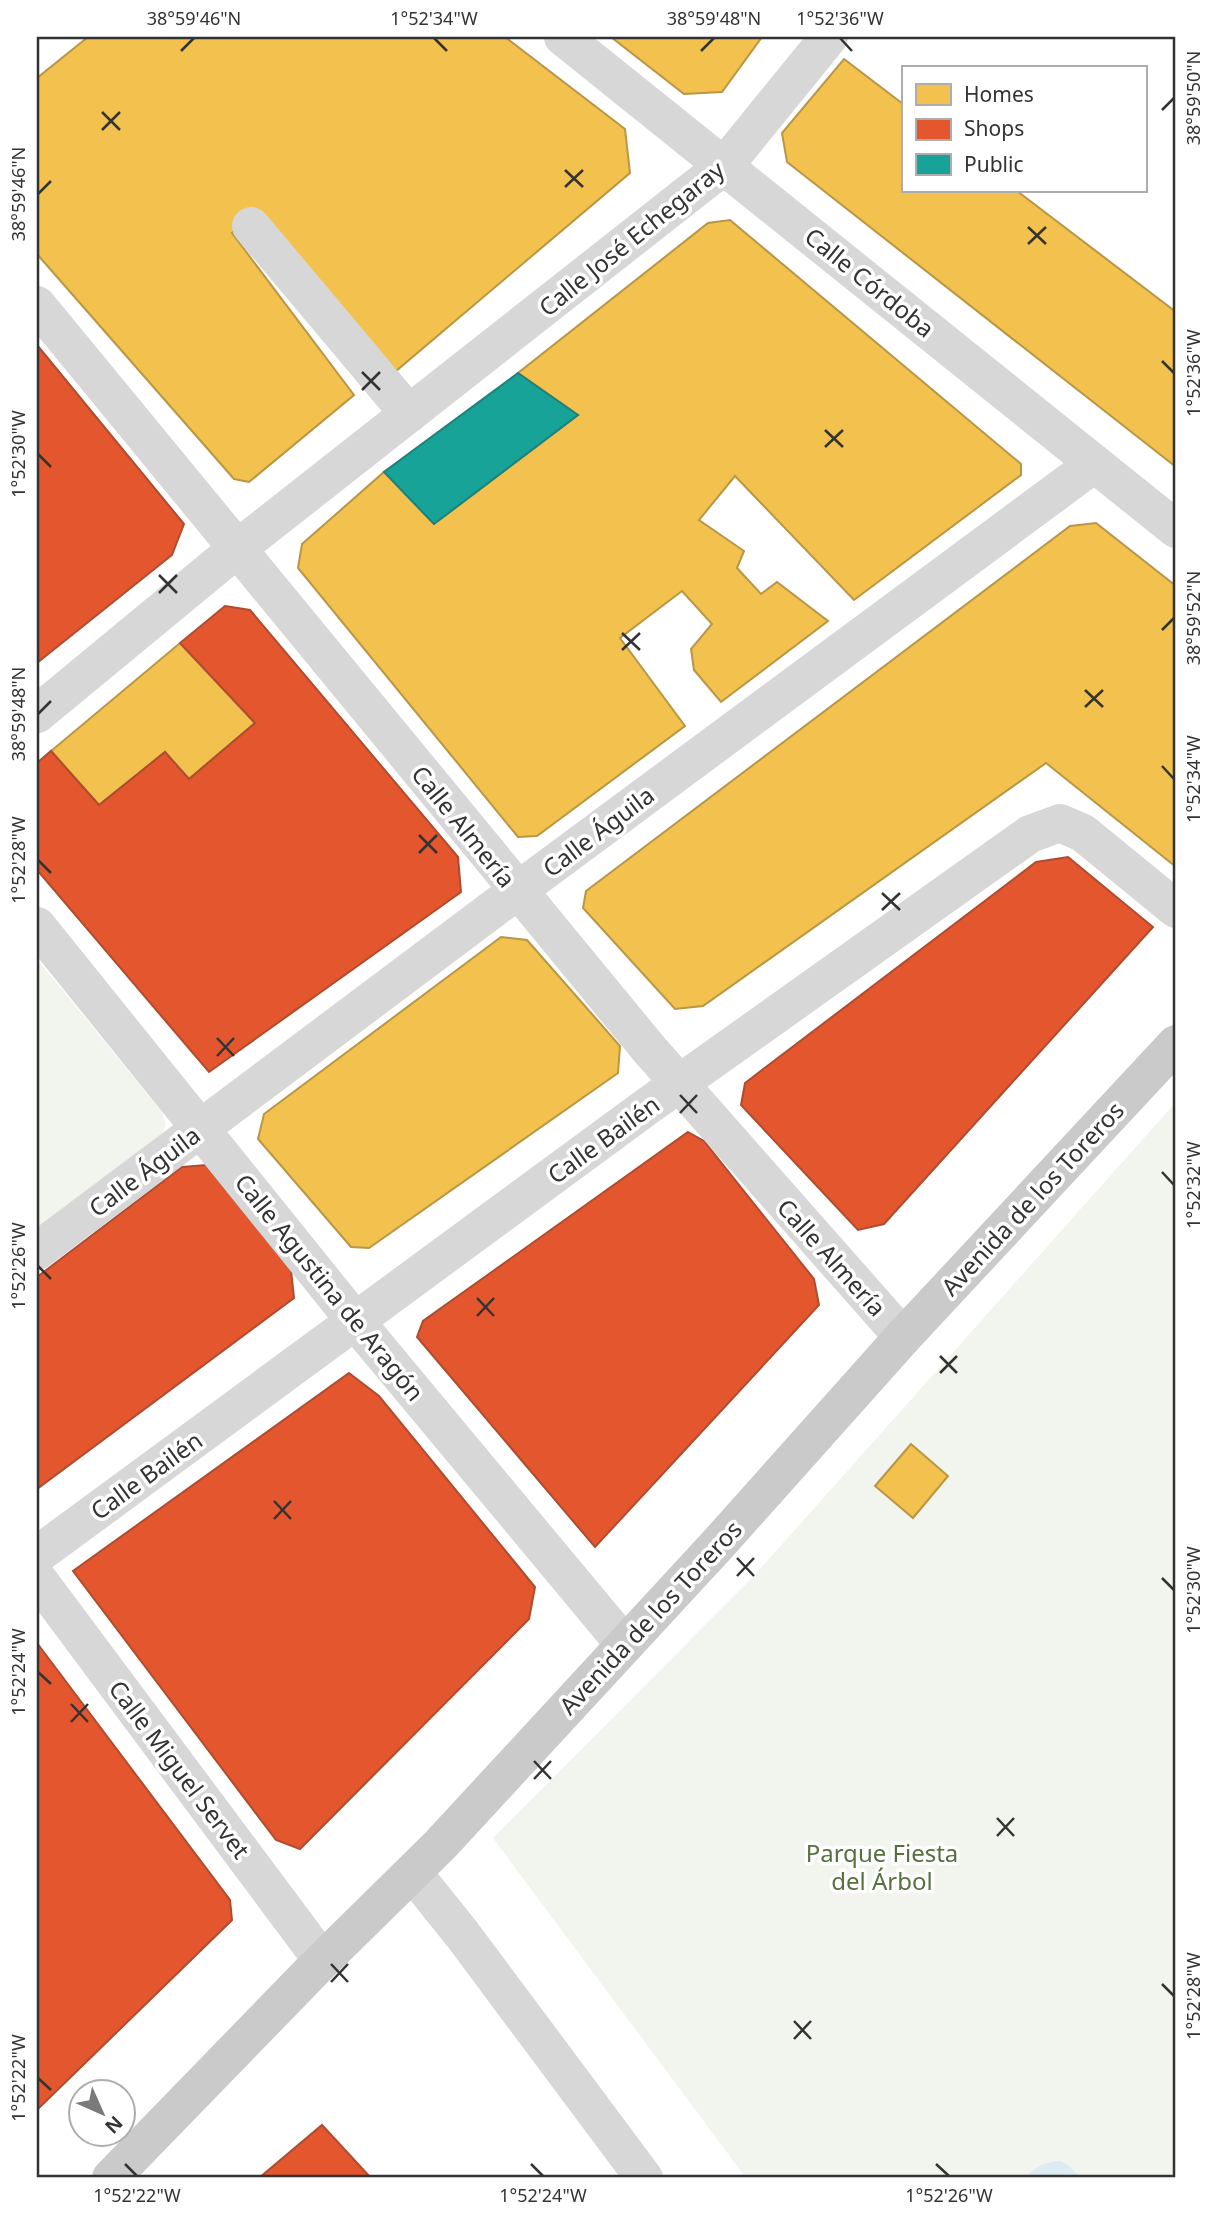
<svg xmlns="http://www.w3.org/2000/svg" width="1213" height="2215" font-family="'Noto Sans',sans-serif">
	<style>
		.green { fill: #f1f5ed }
		.water { fill: #ddebf3 }
		.homes { fill: #f2c14e; stroke: #b99646; stroke-width: 2 }
		.shops { fill: #e4572e; stroke: #af4c30; stroke-width: 2 }
		.public { fill: #17a398; stroke: #1f817a; stroke-width: 2 }
		.lines { fill: none; stroke-linecap: round; stroke-linejoin: round }
		.minor { stroke: #d7d7d7; stroke-width: 38 }
		.major { stroke: #cacaca; stroke-width: 38 }
		.ticks { fill: none; stroke: #333; stroke-width: 2.5 }
		.labels { text-anchor: middle; dominant-baseline: central; stroke-width: 7; stroke-linejoin: round; paint-order: stroke }
		.street-label { font-size: 24px; fill: #333; stroke: #fff }
		.park-label { font-size: 24px; fill: #56703f; stroke: #fff }
		.neatline { fill: none; stroke: #333; stroke-width: 2.5 }
		.ticks-label { font-size: 18px; text-anchor: middle; fill: #333 }
	</style>
	<rect width="100%" height="100%" fill="#fff"/>
	<path class="green" d="M37,959L162,1112L166,1125L161,1137L37,1228Z
		M1176,1102V2178H746L493,1838L752,1578Z"/>
	<path class="water" d="M1060,2161L1068,2165L1081,2178H1026C1035,2166 1045,2162 1060,2161Z"/>
	<path class="homes" d="M88,37H505L625,129L630,173L396,371L258,210L232,233L354,395L249,482L234,479L37,254V78Z
		M611,37H762L722,92L684,94Z
		M844,59L903,104V191H1017L1176,312V467L787,162L782,133Z
		M730,220L1021,464V475L854,600L735,476L699,520L744,551L737,568L761,594L777,582L828,621L721,702L694,670L691,649L712,624L682,591L620,638L685,726L537,836L518,837L298,568L302,544L384,472L434,524L578,415L518,373L708,223Z
		M1096,523L1176,586V867L1046,763L703,1006L675,1009L583,908L586,891L1070,526Z
		M180,643L255,723L189,779L165,752L99,805L51,751Z
		M501,937L527,940L620,1046L618,1073L369,1248L351,1247L258,1139L264,1114Z
		M911,1444L948,1476L913,1518L875,1486Z"/>
	<path class="shops" d="M37,345L184,524L172,555L37,663Z
		M225,606L250,610L458,857L461,892L209,1072L37,870V763L51,751L99,805L165,752L189,779L255,723L180,643Z
		M1068,857L1153,927L884,1224L858,1230L741,1105L745,1083L1036,862Z
		M688,1132L704,1141L814,1279L819,1305L595,1547L417,1337L423,1321Z
		M206,1165L291,1270L294,1298L37,1489V1277L182,1167Z
		M349,1373L379,1396L535,1587L529,1619L300,1849L276,1840L73,1571Z
		M37,1643L230,1900L232,1920L37,2110Z
		M322,2125L371,2178H259Z"/>
	<path class="public" d="M518,373L578,415L434,524L384,472Z"/>
	<g class="lines">
		<path class="minor" d="M563,37L1176,529
			M251,226L409,414
			M37,305L649,1049L903,1337
			M37,714L238,548L725,165L829,37
			M37,926L356,1322L625,1645
			M37,1251L517,891L1094,464
			M37,1555L649,1105L1030,834L1060,823L1083,833L1176,909
			M37,1578L322,1960
			M413,1873L462,1934L644,2178"/>
		<path class="major" d="M111,2178L314,1969L440,1845L719,1543L903,1337L1176,1044"/>
	</g>
	<path class="ticks" d="M434,38L447,51M840,38L852,51M181,51L194,38M701,51L714,38M1162,110L1174,98M102,112L120,130M102,130L120,112M565,170L583,187M565,187L583,170M38,194L51,181M1028,227L1046,244M1028,244L1046,227M1162,361L1174,373M362,372L380,390M362,390L380,372M825,430L843,447M825,447L843,430M38,454L51,467M159,575L177,593M159,593L177,575M1162,630L1174,618M622,633L640,650M622,650L640,633M1085,690L1103,707M1085,707L1103,690M38,714L51,701M1162,766L1174,779M419,835L437,853M419,853L437,835M38,860L51,873M882,893L900,910M882,910L900,893M217,1038L234,1056M217,1056L234,1038M680,1095L697,1113M680,1113L697,1095M1162,1172L1174,1185M38,1266L51,1279M477,1298L494,1316M477,1316L494,1298M940,1356L957,1373M940,1373L957,1356M274,1501L291,1519M274,1519L291,1501M737,1558L754,1576M737,1576L754,1558M1162,1578L1174,1590M38,1672L51,1684M71,1704L88,1722M71,1722L88,1704M534,1761L551,1779M534,1779L551,1761M997,1818L1014,1836M997,1836L1014,1818M331,1964L348,1982M331,1982L348,1964M1162,1984L1174,1996M794,2021L811,2039M794,2039L811,2021M38,2078L51,2090M125,2164L137,2176M531,2164L543,2176M936,2164L949,2176"/>
	<g class="labels">
		<g class="street-label">
			<text transform="translate(631 238) rotate(-39)">Calle José Echegaray</text>
			<text transform="translate(870 282) rotate(39)">Calle Córdoba</text>
			<text transform="translate(464 826) rotate(51)">Calle Almería</text>
			<text transform="translate(598 831) rotate(-37)">Calle Águila</text>
			<text transform="translate(603 1139) rotate(-36)">Calle Bailén</text>
			<text transform="translate(144 1171) rotate(-37)">Calle Águila</text>
			<text transform="translate(1032 1198) rotate(-47)">Avenida de los Toreros</text>
			<text transform="translate(832 1257) rotate(48)">Calle Almería</text>
			<text transform="translate(330 1287) rotate(51)">Calle Agustina de Aragón</text>
			<text transform="translate(146 1475) rotate(-36)">Calle Bailén</text>
			<text transform="translate(650 1617) rotate(-47)">Avenida de los Toreros</text>
			<text transform="translate(180 1769) rotate(53)">Calle Miguel Servet</text>
		</g>
		<g class="park-label">
			<text x="882" y="1852">Parque Fiesta<tspan x="882" dy="28">del Árbol</tspan></text>
		</g>
	</g>
	<rect width="1213" height="2215" fill="none" stroke="#ffffff" stroke-width="77"/>
	<rect x="902" y="66" width="245" height="126" fill="#ffffff" stroke="#adadad" stroke-width="2"/>
	<rect x="916" y="84" width="35" height="21" fill="#f2c14e" stroke="#adadad" stroke-width="2"/>
	<text x="964" y="102" font-size="21" fill="#333333">Homes</text>
	<rect x="916" y="119" width="35" height="21" fill="#e4572e" stroke="#adadad" stroke-width="2"/>
	<text x="964" y="136" font-size="21" fill="#333333">Shops</text>
	<rect x="916" y="154" width="35" height="21" fill="#17a398" stroke="#adadad" stroke-width="2"/>
	<text x="964" y="172" font-size="21" fill="#333333">Public</text>
	<g transform="translate(102 2113) rotate(135)"><circle r="33" fill="#ffffff" stroke="#adadad" stroke-width="2"/>
	<path d="M0-5L12 26L0 18L-12 26Z" fill="#7a7a7a"/>
	<text y="-10" font-size="19" font-weight="bold" text-anchor="middle" fill="#333333">N</text>
	</g>
	<rect x="38" y="38" width="1136" height="2138" class="neatline"/>
	<g class="ticks-label">
		<text x="194" y="25">38°59'46"N</text>
		<text x="434" y="25">1°52'34"W</text>
		<text x="714" y="25">38°59'48"N</text>
		<text x="840" y="25">1°52'36"W</text>
		<text transform="translate(1194 98) rotate(-90)" y="6">38°59'50"N</text>
		<text transform="translate(19 194) rotate(-90)" y="6">38°59'46"N</text>
		<text transform="translate(1194 373) rotate(-90)" y="6">1°52'36"W</text>
		<text transform="translate(19 454) rotate(-90)" y="6">1°52'30"W</text>
		<text transform="translate(1194 618) rotate(-90)" y="6">38°59'52"N</text>
		<text transform="translate(19 714) rotate(-90)" y="6">38°59'48"N</text>
		<text transform="translate(1194 779) rotate(-90)" y="6">1°52'34"W</text>
		<text transform="translate(19 860) rotate(-90)" y="6">1°52'28"W</text>
		<text transform="translate(1194 1185) rotate(-90)" y="6">1°52'32"W</text>
		<text transform="translate(19 1266) rotate(-90)" y="6">1°52'26"W</text>
		<text transform="translate(1194 1590) rotate(-90)" y="6">1°52'30"W</text>
		<text transform="translate(19 1672) rotate(-90)" y="6">1°52'24"W</text>
		<text transform="translate(1194 1996) rotate(-90)" y="6">1°52'28"W</text>
		<text transform="translate(19 2078) rotate(-90)" y="6">1°52'22"W</text>
		<text x="137" y="2202">1°52'22"W</text>
		<text x="543" y="2202">1°52'24"W</text>
		<text x="949" y="2202">1°52'26"W</text>
	</g>
</svg>
